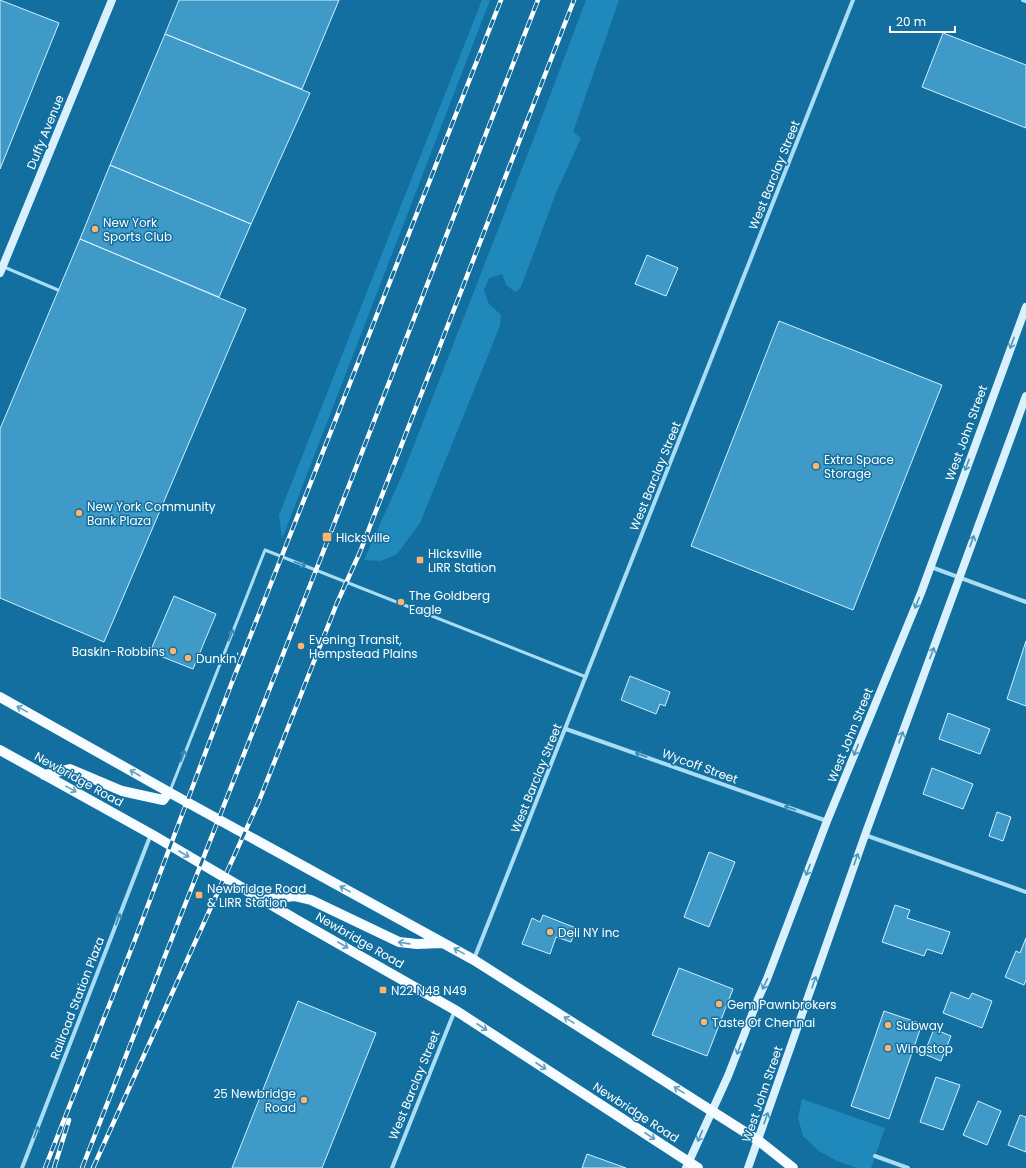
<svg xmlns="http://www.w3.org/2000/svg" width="1026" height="1168" font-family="Poppins,sans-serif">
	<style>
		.green { fill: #2089bc }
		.building { fill: #3f9ac7; stroke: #d2f0fe }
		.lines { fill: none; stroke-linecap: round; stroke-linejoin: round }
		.lane { stroke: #a9dcf5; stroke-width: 3 }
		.street { stroke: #a9dcf5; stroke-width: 4 }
		.secondary { stroke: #d9f1fd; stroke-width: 8 }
		.primary { stroke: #f6fcff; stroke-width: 10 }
		.rail-casing { stroke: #fff; stroke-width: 4.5 }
		.rail { stroke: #126f9f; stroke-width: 3; stroke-dasharray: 9; stroke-linecap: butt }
		.oneway { stroke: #4e96bb }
		.oneway2 { stroke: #388ab4 }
		.oneway3 { stroke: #62a0c1 }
		.poi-dot { fill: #ffb46c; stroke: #126f9f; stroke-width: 1.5 }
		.labels { text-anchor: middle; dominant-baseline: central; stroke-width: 3; stroke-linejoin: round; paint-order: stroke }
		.street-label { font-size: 12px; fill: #fff; stroke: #126f9f }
		.poi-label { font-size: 12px; fill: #fff; stroke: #126f9f; text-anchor: start }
	</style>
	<rect width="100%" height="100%" fill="#126f9f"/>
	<path class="green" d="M482,0H490L282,539L279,515Z
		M586,0H619L573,132L581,138L556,193L521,287L516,292L507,286L502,274L489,278L484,290L489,304L501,315L500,326L420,523L397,554L381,561L364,560L403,473L537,130Z
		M802,1099L885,1128L871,1168H857L837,1161L819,1151L803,1136L798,1118Z"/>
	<path class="building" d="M0,0L59,23L0,169Z
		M179,0H339L302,89L165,34Z
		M943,33L1026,65V128L922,87Z
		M165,34L310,93L251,224L110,165Z
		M110,165L251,224L219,297L80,239Z
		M80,239L246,309L104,642L0,598V429Z
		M647,255L678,268L666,296L635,284Z
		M779,321L942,385L853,610L691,546Z
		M174,596L216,614L193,669L150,652Z
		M1026,641V706L1007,699Z
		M630,676L670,692L665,706L660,704L656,714L621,700Z
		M948,713L990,729L980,754L939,739Z
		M932,768L973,784L963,809L923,794Z
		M997,812L1011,817L1003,841L989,836Z
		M709,852L735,862L709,927L684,917Z
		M895,905L910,910L907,918L950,932L942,954L927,949L924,956L882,942Z
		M543,915L576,928L571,942L556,937L550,954L522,944L532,918L540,922Z
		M1026,938V980L1024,985L1005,977L1016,951L1020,953Z
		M679,968L733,989L707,1056L652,1035Z
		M951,992L969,999L972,993L992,1001L982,1028L943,1013Z
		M298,1001L376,1033L322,1168H232Z
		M884,1011L922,1024L889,1119L851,1106Z
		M934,1029L951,1036L941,1061L924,1054Z
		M936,1077L960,1085L943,1130L920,1122Z
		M978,1101L1001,1111L987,1145L963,1135Z
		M1020,1115L1026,1117V1152L1008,1145Z
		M587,1154L626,1168H582Z"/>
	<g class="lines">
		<path class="lane" d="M4,267L58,290
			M170,791L265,550L586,677"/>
		<path class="street" d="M1023,0L1026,1
			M931,567L1026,602
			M566,729L827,821
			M865,835L1026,892
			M474,959L853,0
			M875,1156L908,1168
			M22,1168L151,834
			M392,1168L455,1010"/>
		<path class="secondary" d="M0,273L112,0
			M686,1168L728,1076L758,999L767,979L827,821L921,593L1026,307
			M748,1168L865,835L1026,396"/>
		<path class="primary" d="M0,697L174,795L474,960L759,1141L793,1168
			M0,750L151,834L297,920L455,1010L698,1168
			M44,775L70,769L122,791L163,800L169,792
			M263,900L294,896L311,900L399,942L417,944L442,943"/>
		<g class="rail-casing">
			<path id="rail" d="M45,1168L136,937L229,690L501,0
				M54,1168L69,1120
				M82,1168L327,542L538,0
				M93,1168L259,801L337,603L360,552L574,0"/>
		</g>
		<use href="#rail" class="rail"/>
	</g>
	<defs><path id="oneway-shaft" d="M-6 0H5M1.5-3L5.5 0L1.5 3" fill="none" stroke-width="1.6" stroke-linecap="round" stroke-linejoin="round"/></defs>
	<g class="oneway">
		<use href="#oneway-shaft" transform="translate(1012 343) rotate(110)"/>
		<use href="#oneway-shaft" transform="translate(967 465) rotate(110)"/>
		<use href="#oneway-shaft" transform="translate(972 541) rotate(-70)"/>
		<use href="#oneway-shaft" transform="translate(917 603) rotate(112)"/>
		<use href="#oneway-shaft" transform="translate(932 653) rotate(-70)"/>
		<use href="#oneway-shaft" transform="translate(901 737) rotate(-70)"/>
		<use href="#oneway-shaft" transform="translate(856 750) rotate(112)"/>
		<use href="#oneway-shaft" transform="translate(856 859) rotate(-71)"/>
		<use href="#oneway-shaft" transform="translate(808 870) rotate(111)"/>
		<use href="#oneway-shaft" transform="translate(814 982) rotate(-71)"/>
		<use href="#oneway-shaft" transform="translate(765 984) rotate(115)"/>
		<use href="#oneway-shaft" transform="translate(739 1049) rotate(111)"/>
		<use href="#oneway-shaft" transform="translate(766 1118) rotate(-71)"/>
		<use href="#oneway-shaft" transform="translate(700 1136) rotate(114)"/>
	</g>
	<g class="oneway2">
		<use href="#oneway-shaft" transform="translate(300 564) rotate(21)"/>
		<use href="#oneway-shaft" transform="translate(231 635) rotate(-68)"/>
		<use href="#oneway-shaft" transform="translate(641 755) rotate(-160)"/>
		<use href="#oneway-shaft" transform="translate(183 756) rotate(-69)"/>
		<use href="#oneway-shaft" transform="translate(790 808) rotate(-161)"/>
		<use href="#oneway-shaft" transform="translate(118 919) rotate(-69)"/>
		<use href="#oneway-shaft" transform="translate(36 1132) rotate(-69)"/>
	</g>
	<g class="oneway3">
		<use href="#oneway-shaft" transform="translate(22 709) rotate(-151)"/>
		<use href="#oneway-shaft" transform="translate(135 773) rotate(-150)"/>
		<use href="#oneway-shaft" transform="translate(71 789) rotate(29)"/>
		<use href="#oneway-shaft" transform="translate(184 854) rotate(30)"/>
		<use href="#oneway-shaft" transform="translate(345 889) rotate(-151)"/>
		<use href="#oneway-shaft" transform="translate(404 943) rotate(-172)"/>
		<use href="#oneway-shaft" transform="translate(343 945) rotate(30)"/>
		<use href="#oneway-shaft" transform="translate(459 951) rotate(-151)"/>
		<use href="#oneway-shaft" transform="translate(569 1020) rotate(-148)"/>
		<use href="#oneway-shaft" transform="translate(482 1027) rotate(33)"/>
		<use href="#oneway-shaft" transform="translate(541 1066) rotate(33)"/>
		<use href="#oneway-shaft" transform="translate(679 1090) rotate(-148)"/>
		<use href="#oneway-shaft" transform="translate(650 1136) rotate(33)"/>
	</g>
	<g class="poi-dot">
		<circle cx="95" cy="229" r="4"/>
		<circle cx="816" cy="466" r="4"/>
		<circle cx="79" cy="513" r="4"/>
		<rect x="322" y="532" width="10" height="10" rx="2"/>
		<rect x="416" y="556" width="8" height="8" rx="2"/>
		<circle cx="401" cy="602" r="4"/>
		<circle cx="301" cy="646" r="4"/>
		<circle cx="173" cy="651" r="4"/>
		<circle cx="188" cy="658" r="4"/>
		<rect x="195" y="891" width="8" height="8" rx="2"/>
		<circle cx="550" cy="932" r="4"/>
		<rect x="379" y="986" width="8" height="8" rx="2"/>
		<circle cx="719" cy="1004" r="4"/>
		<circle cx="704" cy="1022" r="4"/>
		<circle cx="888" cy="1025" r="4"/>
		<circle cx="888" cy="1048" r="4"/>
		<circle cx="304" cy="1100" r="4"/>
	</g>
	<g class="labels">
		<g class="street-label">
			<text transform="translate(45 132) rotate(-68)">Duffy Avenue</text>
			<text transform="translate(774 175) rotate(-68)">West Barclay Street</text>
			<text transform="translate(966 433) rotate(-70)">West John Street</text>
			<text transform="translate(655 476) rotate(-68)">West Barclay Street</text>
			<text transform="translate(850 735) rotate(-68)">West John Street</text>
			<text transform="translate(700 766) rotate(20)">Wycoff Street</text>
			<text transform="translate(536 778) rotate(-68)">West Barclay Street</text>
			<text transform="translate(79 779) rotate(29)">Newbridge Road</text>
			<text transform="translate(360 940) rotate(30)">Newbridge Road</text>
			<text transform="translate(77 998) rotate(-69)">Railroad Station Plaza</text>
			<text transform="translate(414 1085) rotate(-68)">West Barclay Street</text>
			<text transform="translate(762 1094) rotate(-71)">West John Street</text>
			<text transform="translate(636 1112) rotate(33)">Newbridge Road</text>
		</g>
		<g class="poi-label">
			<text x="103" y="222">New York<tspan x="103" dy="14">Sports Club</tspan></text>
			<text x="824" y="459">Extra Space<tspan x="824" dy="14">Storage</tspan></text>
			<text x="87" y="506">New York Community<tspan x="87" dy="14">Bank Plaza</tspan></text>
			<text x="336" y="537">Hicksville</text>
			<text x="428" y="553">Hicksville<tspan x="428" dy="14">LIRR Station</tspan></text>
			<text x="409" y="595">The Goldberg<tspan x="409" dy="14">Eagle</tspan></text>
			<text x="309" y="639">Evening Transit,<tspan x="309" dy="14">Hempstead Plains</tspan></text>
			<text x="165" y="651" text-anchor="end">Baskin-Robbins</text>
			<text x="196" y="658">Dunkin'</text>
			<text x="207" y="888">Newbridge Road<tspan x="207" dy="14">&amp; LIRR Station</tspan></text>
			<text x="558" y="932">Deli NY inc</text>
			<text x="391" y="990">N22 N48 N49</text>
			<text x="727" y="1004">Gem Pawnbrokers</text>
			<text x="712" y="1022">Taste Of Chennai</text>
			<text x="896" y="1025">Subway</text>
			<text x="896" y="1048">Wingstop</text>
			<text x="296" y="1093" text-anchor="end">25 Newbridge<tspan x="296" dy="14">Road</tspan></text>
		</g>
	</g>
	<path d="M890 26v6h65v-6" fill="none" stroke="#ffffff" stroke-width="2"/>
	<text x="896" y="26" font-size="12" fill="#ffffff" stroke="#126f9f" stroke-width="3" paint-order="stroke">20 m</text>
</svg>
